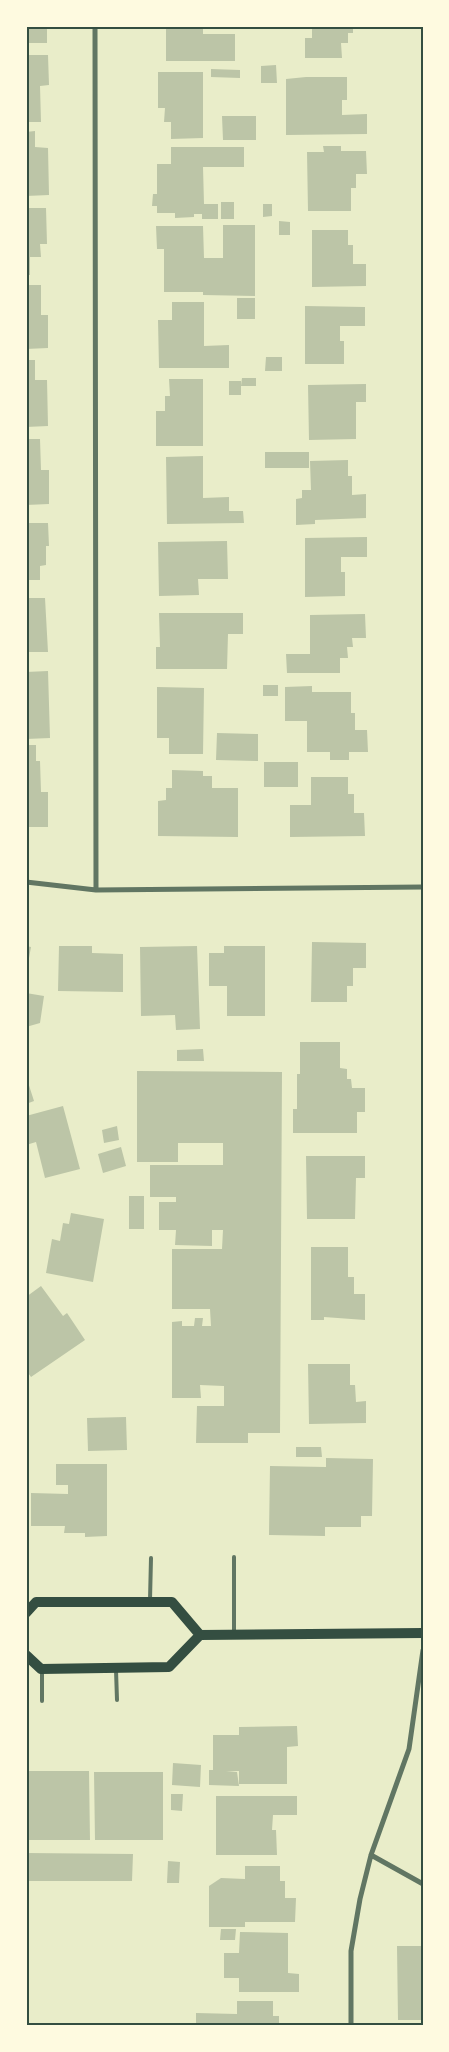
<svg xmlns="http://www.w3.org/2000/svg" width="449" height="2052" font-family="'Roboto Condensed',sans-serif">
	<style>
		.building { fill: #bcc5a7 }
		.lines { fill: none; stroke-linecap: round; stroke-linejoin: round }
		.service { stroke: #617663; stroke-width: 4 }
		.minor { stroke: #617663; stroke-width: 5 }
		.secondary { stroke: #344e41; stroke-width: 10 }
		.neatline { fill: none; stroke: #344e41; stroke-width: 2 }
	</style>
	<rect width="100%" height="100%" fill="#e9edc9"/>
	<path class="building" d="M26,26H47V43H26Z
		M166,26H203V34H235V61H166Z
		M312,26H353V33H348V43H341L342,58H305V38H312Z
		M26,55H48L49,85L40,86L41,122H26Z
		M276,65L277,83H261V66Z
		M211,69L240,70V78L211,77Z
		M158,72H203V138L171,139V122H164L165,108H158Z
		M306,77H347V100H342V115L367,114V134L286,135V79Z
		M222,116H256V140H223Z
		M35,131V147L48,148L49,195L26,196V132Z
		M323,146H341V151H366L367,174H356V188H351V211H308L307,152H324Z
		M171,147H244V167H203L204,204H218V219H202V214H194V217L175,218V213H157V206H152L153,194H157V164H171Z
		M221,202H234V219H221Z
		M263,204H272V216L263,217Z
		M26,208H46L47,244H40L41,257H30V275H26Z
		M279,221L290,222V235H279Z
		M223,225H255V296L203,295V292H164V249H157L156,226H203L204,258H223Z
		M312,230H348V245H353V264H366V286L312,287Z
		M26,285H41V315H48V348L26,349Z
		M237,298H255V319H237Z
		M172,302H204V346L229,345V368H159L158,320H172Z
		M305,306L365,307V326H340V341H344V364H305Z
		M266,357H282V371H265Z
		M26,360H35V380H47L48,426L26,427Z
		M242,378H256V386H241Z
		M169,379H203V446H156V411H165V396H170Z
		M229,381H241V395H229Z
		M366,384V402H356V439L309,440L308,385Z
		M26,439H40L41,470H49V504L26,505Z
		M265,452H309V468H265Z
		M203,456V498L229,497V511H243L244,523L167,524L166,457Z
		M348,460V476H352V495L366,494V518L315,520V524L296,525V499L302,498V490H311L310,461Z
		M26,523H48L49,546H46V565L40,566V580H26Z
		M367,537V557H341V572H345V596L305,597V538Z
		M227,541L228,579H198L199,595L159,596L158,542Z
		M26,598H45L48,652H26Z
		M159,613H243V634H228L227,669H156V647H160Z
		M365,614L366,638H352L353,647H347L348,658H340V673H287L286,654H310V615Z
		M48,671L50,738L26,739V672Z
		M263,685H278V696H263Z
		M312,686V692H351V713H355V730H367L368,752H349V760H330V752H307V721H285V687Z
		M157,687L204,688L203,754H169V738H157Z
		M217,733L258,734V761L216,760Z
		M26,745H36V761H40L41,792H48V827H26Z
		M264,762H298V787H264Z
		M172,770L203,771V776H212V788H238V837L158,836V801L166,800V788H172Z
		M311,777H348V794H354V813H364L365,836L290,837V805H311Z
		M312,942L366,943V968H353V986H347V1002H311Z
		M26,946L31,947L27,969H26Z
		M59,946H92V953L123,954V992L58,991Z
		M197,946L200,1029L176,1030L175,1015L141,1016L140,947Z
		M224,946H265V1016H227V986H209V953H224Z
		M26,993L44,996L40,1023L26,1027Z
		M300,1042H340V1068L347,1069V1079H351L352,1088H365V1112H357V1133H293V1109H297V1074H300Z
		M203,1049L204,1061H177V1050Z
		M137,1071L282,1072L280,1433H248V1443H196L197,1406H224V1386L200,1385L201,1398H172V1322L182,1321V1326H194L195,1318H203L202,1326H211L210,1309H172V1249H222L223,1230H212V1246L175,1245L176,1230H159V1202H176V1197H150V1165H223V1143H178V1162H137Z
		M26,1076L34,1101L26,1104Z
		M63,1106L80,1169L45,1178L36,1142L26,1145V1116Z
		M117,1126L119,1140L104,1143L102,1130Z
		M121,1147L126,1166L103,1173L98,1154Z
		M306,1156H365V1178H356L355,1219H307Z
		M129,1196H144V1229H129Z
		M71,1213L104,1219L93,1282L46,1273L52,1239L60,1241L63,1223L69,1224Z
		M311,1247H348V1277H354V1294H365V1320L324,1317V1320H311Z
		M41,1286L63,1316L67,1313L85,1340L31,1377L26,1370L29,1364L26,1361V1297Z
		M308,1364H350V1385H355L356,1402L366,1401V1423L309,1424Z
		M126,1417L127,1450L88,1451L87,1418Z
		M296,1447H321L322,1457H296Z
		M326,1458L373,1459L372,1516H361V1527H325V1536L269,1535L270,1466L326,1467Z
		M56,1464H107V1536L85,1537V1533H64L65,1526H31V1493L68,1494V1485H56Z
		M297,1726L298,1746L287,1747V1784H239V1771H226L237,1772L239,1786L209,1785V1770H213V1735H239V1727Z
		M173,1763L201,1765L200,1787L172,1785Z
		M26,1771H89L90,1840H26Z
		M94,1772H163V1840H95Z
		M171,1794H183L182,1811L171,1810Z
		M216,1796H297V1815H273L272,1830H276L277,1855H216Z
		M26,1853L133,1854L132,1881H26Z
		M168,1861L180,1862L179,1883H167Z
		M245,1866H280V1881H285V1898H296L295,1922H245V1927H209V1886L221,1878L245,1879Z
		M221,1929H236L235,1940H220Z
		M240,1932L288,1933V1973L299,1974V1992H239V1978H224V1953H239Z
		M397,1946H423V2020H398Z
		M237,2001H273V2016H279V2026H196V2013L237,2014Z"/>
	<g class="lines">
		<path class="service" d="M150,1600L151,1558
			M234,1635V1557
			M116,1670L117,1700
			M42,1671V1701"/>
		<path class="minor" d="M95,26L96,890
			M26,882L96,890L423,887
			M371,1855L423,1884
			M351,2026V1951L360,1899L371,1855L409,1749L423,1650"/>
		<path class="secondary" d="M26,1613L36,1602H172L200,1635
			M26,1655L41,1669L169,1667L200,1635L423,1633"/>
	</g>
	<rect width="449" height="2052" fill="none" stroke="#fefae0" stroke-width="55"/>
	<rect x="28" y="28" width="394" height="1996" class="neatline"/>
</svg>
